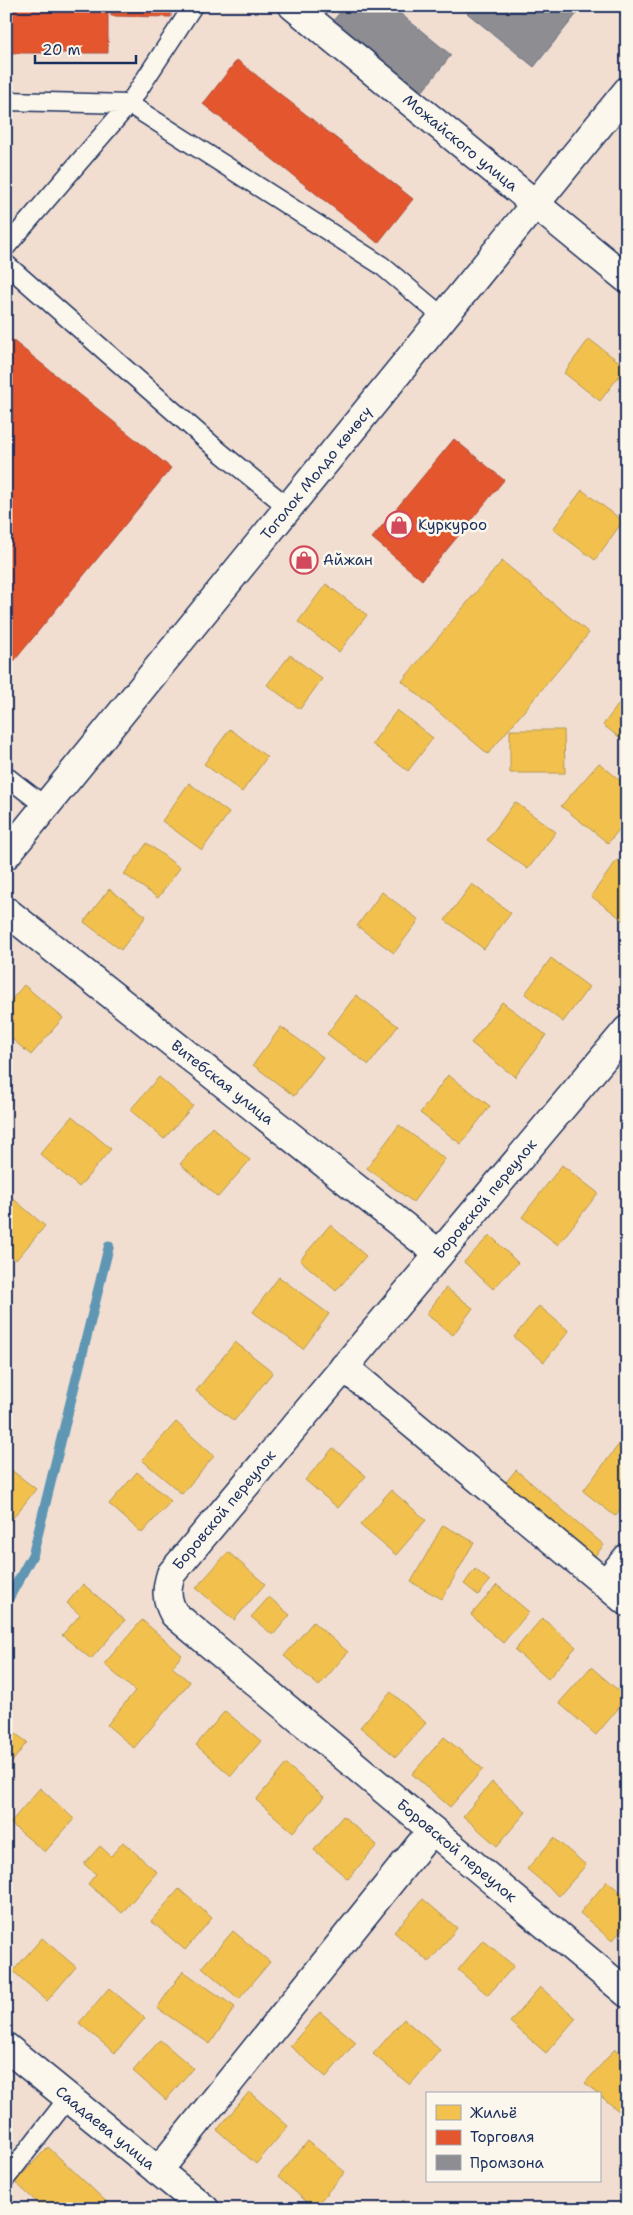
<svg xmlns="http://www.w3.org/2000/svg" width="633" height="2215" font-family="'Shantell Sans',sans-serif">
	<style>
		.homes { fill: #f2c14e; stroke: #b29553 }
		.shops { fill: #e4572e; stroke: #a84b3c }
		.industry { fill: #8d8d92; stroke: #6b7182 }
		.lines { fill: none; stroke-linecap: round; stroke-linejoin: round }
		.stream { stroke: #5f96b3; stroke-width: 10 }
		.lane-casing { stroke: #1b2f5e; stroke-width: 21 }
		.street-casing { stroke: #1b2f5e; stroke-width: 31 }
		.secondary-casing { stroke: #1b2f5e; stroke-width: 31 }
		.lane { stroke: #fbf7ec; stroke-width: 18 }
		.street { stroke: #fbf7ec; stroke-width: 28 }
		.secondary { stroke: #fbf7ec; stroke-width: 28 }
		.labels { text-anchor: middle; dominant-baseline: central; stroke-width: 5; stroke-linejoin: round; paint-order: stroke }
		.street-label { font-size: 15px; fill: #1b2f5e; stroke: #fbf7ec }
		.poi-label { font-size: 15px; fill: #1b2f5e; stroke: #fbf7ec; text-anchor: start }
	</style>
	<rect width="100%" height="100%" fill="#f1ded1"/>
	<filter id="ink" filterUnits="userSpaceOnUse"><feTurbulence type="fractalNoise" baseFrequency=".02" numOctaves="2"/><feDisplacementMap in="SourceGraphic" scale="10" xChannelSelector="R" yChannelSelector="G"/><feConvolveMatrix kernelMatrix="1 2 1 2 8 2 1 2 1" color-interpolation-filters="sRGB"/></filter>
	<g filter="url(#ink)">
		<path class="homes" d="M589,339L626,367L600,401L564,373Z
			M582,490L623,521L595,560L553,529Z
			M502,561L589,633L488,754L402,681Z
			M627,566V583L619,577Z
			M326,584L367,615L339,652L298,622Z
			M290,655L322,679L300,709L267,685Z
			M627,693V743L603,725Z
			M397,710L433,738L408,771L372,744Z
			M230,729L267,757L242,792L204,764Z
			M510,730H564L565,773H510Z
			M599,763L627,786V820L608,843L561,806Z
			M189,783L229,813L202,850L162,821Z
			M515,802L556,832L528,869L487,840Z
			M147,843L180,868L158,898L124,874Z
			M617,860L627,867V923L591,896Z
			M472,884L511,913L484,949L445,920Z
			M109,889L146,916L121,950L84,922Z
			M382,892L419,920L394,953L357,926Z
			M551,958L589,987L563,1022L525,994Z
			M24,985L63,1018L31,1055L6,1034V1006Z
			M356,995L398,1026L369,1065L327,1034Z
			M502,1002L546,1035L515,1077L471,1043Z
			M281,1027L323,1057L294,1096L253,1065Z
			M448,1075L490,1106L461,1144L420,1113Z
			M159,1077L193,1106L164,1139L130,1110Z
			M72,1116L111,1149L79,1187L40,1154Z
			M399,1125L445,1159L413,1202L367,1168Z
			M212,1127L250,1160L218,1197L180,1164Z
			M562,1165L598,1193L558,1245L522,1217Z
			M10,1196L45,1226L16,1260L6,1252V1201Z
			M330,1225L366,1256L336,1291L300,1260Z
			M490,1235L518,1263L493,1289L464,1262Z
			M279,1277L329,1314L303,1349L253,1312Z
			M446,1288L473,1308L453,1335L426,1314Z
			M539,1306L569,1331L544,1362L514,1337Z
			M235,1342L273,1372L234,1421L196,1391Z
			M176,1422L214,1456L182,1494L142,1460Z
			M620,1443L627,1448V1501L615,1516L583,1491Z
			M333,1448L366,1476L338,1508L305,1480Z
			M6,1466L36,1489L6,1527Z
			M516,1470L604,1545L588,1564L500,1489Z
			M137,1472L171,1501L142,1533L109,1504Z
			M391,1490L426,1520L396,1555L360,1525Z
			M443,1525L474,1542L442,1599L411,1582Z
			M228,1552L265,1584L234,1620L196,1588Z
			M475,1569L490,1581L478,1595L464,1584Z
			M83,1584L125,1620L91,1659L62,1635L80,1615L67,1603Z
			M497,1585L529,1612L503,1643L471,1615Z
			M269,1597L290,1615L273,1635L251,1617Z
			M542,1618L576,1647L548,1679L515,1650Z
			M142,1620L182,1655L172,1667L190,1682L134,1748L107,1725L135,1691L104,1664Z
			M313,1622L348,1652L319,1686L284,1656Z
			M591,1667L627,1698L596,1735L559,1703Z
			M391,1692L426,1723L396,1757L360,1727Z
			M225,1711L261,1741L231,1776L196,1745Z
			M6,1727L27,1742L6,1770Z
			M444,1737L483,1769L450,1807L412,1774Z
			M286,1764L324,1797L293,1832L256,1800Z
			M492,1782L526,1812L497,1846L463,1816Z
			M40,1788L74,1819L45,1852L10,1823Z
			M343,1816L377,1845L348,1879L314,1850Z
			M554,1838L586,1865L559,1896L527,1869Z
			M123,1842L157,1872L122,1913L88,1884L96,1874L84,1864L100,1846L111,1856Z
			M607,1881L627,1898V1924L612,1941L580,1913Z
			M179,1889L212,1918L185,1950L151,1921Z
			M423,1899L457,1928L429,1962L394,1932Z
			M233,1931L270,1962L239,1999L202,1967Z
			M42,1938L76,1967L47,2001L13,1971Z
			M483,1940L514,1966L488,1995L458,1970Z
			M183,1971L235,2007L210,2044L157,2008Z
			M540,1987L576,2018L546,2053L510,2022Z
			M109,1988L145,2018L115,2053L79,2023Z
			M320,2012L356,2042L326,2077L290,2046Z
			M404,2019L440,2050L410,2085L373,2054Z
			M160,2040L193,2068L166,2100L133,2071Z
			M615,2049L627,2059V2106L621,2113L585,2083Z
			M249,2092L288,2126L256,2164L217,2130Z
			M308,2141L345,2172L314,2208L278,2177Z
			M48,2147L114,2209H44L15,2182Z
			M403,2200L413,2209H395Z"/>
		<path class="shops" d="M6,6H108V53H6Z
			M111,6H171V17L111,16Z
			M237,60L413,199L378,243L203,104Z
			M6,335L171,468L6,671Z
			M454,439L504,480L422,580L372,538Z"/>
		<path class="industry" d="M345,6H391L451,55L422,92L333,21Z
			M473,6H583L534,67L467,13Z"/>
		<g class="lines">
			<path class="stream" d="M6,1603L33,1554L109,1246"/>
			<g class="lane-casing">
				<path id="lane" d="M6,101L129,104L381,265L443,317
					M6,247L129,104L193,6
					M6,264L220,452L289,508
					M6,776L46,807
					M6,2178L69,2097"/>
			</g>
			<g class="street-casing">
				<g id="street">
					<path id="s1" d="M293,6L627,279"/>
					<path id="s2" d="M6,911L439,1254"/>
					<path id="s3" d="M627,1030L171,1574C166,1590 166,1599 174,1614L627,1993"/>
					<path d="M344,1367L627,1602"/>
					<path d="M605,1584L627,1558"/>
					<path d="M158,2171L432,1830"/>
				</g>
			</g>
			<g class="secondary-casing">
				<g id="secondary">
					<path id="s4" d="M6,855L627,91"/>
					<path id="s5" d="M6,2047L205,2209"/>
				</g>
			</g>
			<use href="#lane" class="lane"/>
			<use href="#street" class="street"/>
			<use href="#secondary" class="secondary"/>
		</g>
	</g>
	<defs>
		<g id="shop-ring" transform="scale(1.4375)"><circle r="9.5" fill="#fbf7ec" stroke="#d1495b" stroke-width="1.5"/><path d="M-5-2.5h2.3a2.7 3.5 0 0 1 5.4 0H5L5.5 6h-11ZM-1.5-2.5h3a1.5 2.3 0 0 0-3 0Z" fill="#d1495b"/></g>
	</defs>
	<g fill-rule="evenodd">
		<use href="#shop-ring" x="399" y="525"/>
		<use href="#shop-ring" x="304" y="560"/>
	</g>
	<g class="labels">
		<g class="street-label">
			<text stroke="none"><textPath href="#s1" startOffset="216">Можайского улица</textPath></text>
			<text stroke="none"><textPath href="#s4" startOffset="492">Тоголок Молдо көчөсү</textPath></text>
			<text stroke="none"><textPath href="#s2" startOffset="276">Витебская улица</textPath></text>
			<text transform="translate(485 1199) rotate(-50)">Боровской переулок</text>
			<text transform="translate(224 1510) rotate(-50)">Боровской переулок</text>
			<text stroke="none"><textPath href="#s3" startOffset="1120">Боровской переулок</textPath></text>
			<text stroke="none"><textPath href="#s5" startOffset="128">Саадаева улица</textPath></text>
		</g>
		<g class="poi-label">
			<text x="418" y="525">Куркуроо</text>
			<text x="323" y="560">Айжан</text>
		</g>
	</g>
	<rect width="633" height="2215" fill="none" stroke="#fbf7ec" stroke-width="25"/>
	<rect x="12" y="12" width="608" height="2190" fill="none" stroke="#1b2f5e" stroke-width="2" filter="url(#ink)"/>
	<rect x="426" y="2092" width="175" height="90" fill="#fbf7ec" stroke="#a1a7b3"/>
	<rect x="436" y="2105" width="25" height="15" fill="#f2c14e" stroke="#a1a7b3"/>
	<text x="470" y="2118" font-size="15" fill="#1b2f5e">Жильё</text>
	<rect x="436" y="2130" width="25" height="15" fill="#e4572e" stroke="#a1a7b3"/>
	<text x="470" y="2142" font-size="15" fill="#1b2f5e">Торговля</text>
	<rect x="436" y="2155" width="25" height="15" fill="#8d8d92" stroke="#a1a7b3"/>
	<text x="470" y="2168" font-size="15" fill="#1b2f5e">Промзона</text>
	<path d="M35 55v8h101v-8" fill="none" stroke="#1b2f5e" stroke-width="2.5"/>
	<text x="42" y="55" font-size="15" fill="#1b2f5e" stroke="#fbf7ec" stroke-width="4" paint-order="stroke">20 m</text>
</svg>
